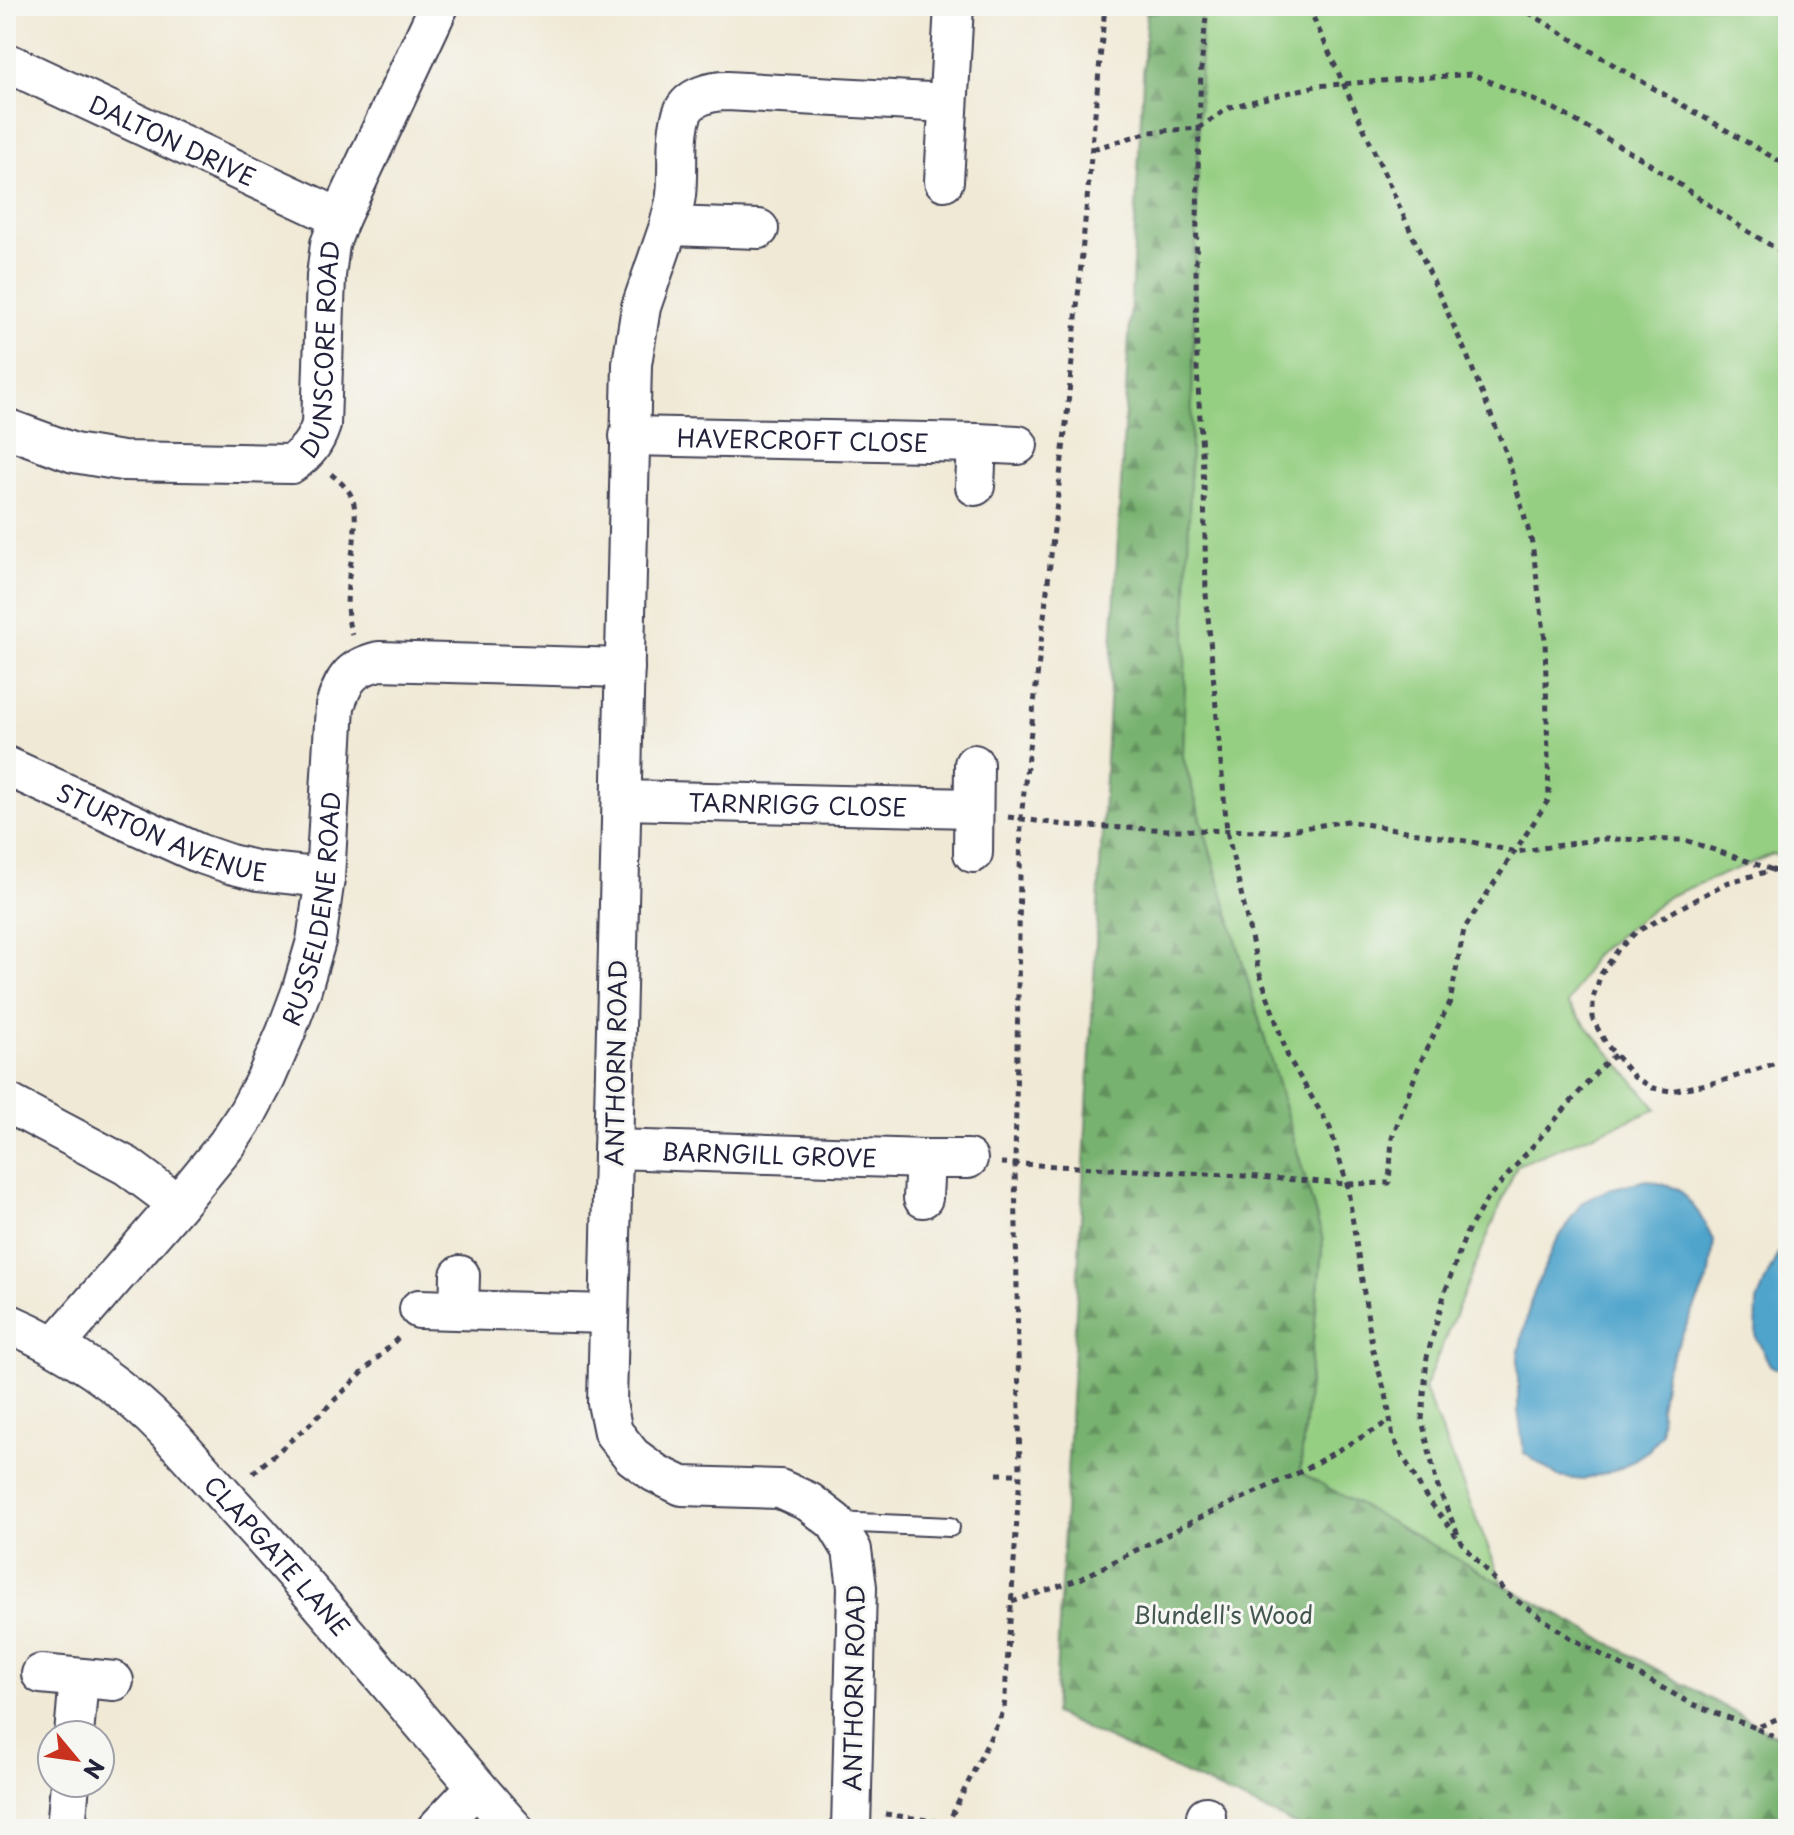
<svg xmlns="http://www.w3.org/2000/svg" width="1794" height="1835" font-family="'Playpen Sans',sans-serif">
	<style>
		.green { fill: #95cf82; stroke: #5c785e; stroke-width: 2 }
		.forest { fill: url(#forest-firs); stroke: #4d6a56; stroke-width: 2 }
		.water { fill: #50a4cc; stroke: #396384; stroke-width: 2 }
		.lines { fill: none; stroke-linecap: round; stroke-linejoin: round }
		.lane-casing { stroke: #414052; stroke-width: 22 }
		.street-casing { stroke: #414052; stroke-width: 42 }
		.path { stroke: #414052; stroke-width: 5; stroke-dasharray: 6 6; stroke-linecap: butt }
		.lane { stroke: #fff; stroke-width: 18 }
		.street { stroke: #fff; stroke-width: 38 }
		.labels { text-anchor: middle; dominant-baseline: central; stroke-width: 6; stroke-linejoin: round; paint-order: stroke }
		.street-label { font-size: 24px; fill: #22223b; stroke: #f6f6f2 }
		.park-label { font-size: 24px; fill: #445650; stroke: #f6f6f2 }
	</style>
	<defs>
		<pattern id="forest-firs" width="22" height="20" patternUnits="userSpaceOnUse" patternTransform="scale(2)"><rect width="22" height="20" fill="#78b270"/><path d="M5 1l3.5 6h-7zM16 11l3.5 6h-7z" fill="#62905d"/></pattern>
	</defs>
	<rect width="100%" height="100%" fill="#f6f6f2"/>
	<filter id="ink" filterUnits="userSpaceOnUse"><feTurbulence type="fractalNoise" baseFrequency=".0125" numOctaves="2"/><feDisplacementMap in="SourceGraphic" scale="16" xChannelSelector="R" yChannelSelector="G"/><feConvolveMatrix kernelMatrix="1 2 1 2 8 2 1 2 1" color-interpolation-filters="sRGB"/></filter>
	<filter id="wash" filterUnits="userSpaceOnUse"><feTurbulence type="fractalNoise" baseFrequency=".006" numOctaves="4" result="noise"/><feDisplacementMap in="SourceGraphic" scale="32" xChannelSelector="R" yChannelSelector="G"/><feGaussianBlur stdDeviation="1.8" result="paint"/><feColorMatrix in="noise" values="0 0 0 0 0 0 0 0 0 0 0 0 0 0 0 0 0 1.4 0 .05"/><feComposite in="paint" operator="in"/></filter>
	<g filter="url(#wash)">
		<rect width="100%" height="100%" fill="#f0e9d5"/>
		<path class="green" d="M1198,6H1760L1788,21V860L1773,854L1669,896L1594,955L1568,1004L1657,1109L1517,1165L1424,1389L1507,1594L1300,1472L1323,1240L1183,757Z"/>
		<path class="forest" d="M1147,6H1202L1183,757L1323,1240L1300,1472L1788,1742V1829H1305L1054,1714Z"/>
		<path class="water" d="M1647,1180L1679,1189L1698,1212L1714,1240L1710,1274L1666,1370L1660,1408L1661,1433L1649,1450L1623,1467L1583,1480L1558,1477L1524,1453L1518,1410V1355L1531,1300L1553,1247L1581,1203L1609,1189Z
			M1788,1234V1375L1770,1365L1756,1337L1757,1302L1769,1272Z"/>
	</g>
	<g filter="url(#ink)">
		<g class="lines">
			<g class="lane-casing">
				<path id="lane" d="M835,1522L950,1527"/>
			</g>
			<g class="street-casing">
				<g id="street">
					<path id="s1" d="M6,62L340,218"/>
					<path d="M944,181L954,6"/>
					<path d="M669,226C671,216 675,205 676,195C679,170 674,135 683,112C690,96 712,91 727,91L948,103"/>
					<path d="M759,229L669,226L641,307L632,364L607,1403L613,1432L632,1456L655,1473L682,1486L780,1489L809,1502L835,1522L852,1550L857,1587L851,1829"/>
					<path id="s2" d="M6,428L74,453L122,461L291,464C307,453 315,443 321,425L326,276L330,244L340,218L439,6"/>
					<path id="s3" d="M629,436L977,443"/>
					<path d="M975,486L977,443L1018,445"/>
					<path id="s4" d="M6,766L198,853L230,864L259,871L325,878"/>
					<path id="s5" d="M622,800L973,808"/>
					<path d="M973,853L974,764"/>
					<path d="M6,1102L127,1166L178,1204"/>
					<path id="s6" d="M613,1149L925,1159"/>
					<path d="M923,1198L925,1159H968"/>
					<path d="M419,1309L608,1314"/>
					<path d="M459,1310L460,1275"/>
					<path id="s7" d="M6,1322C67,1348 124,1387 170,1435C195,1462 219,1490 243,1516C337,1618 422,1726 514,1829"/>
					<path id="s8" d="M56,1345L178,1204L227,1144L248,1112L266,1078L286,1032L301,992L316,941L325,878L335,706C344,679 350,668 379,661L625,668"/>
					<path d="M41,1674L114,1681"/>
					<path d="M74,1735L79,1678"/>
					<path d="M66,1829L70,1783"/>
					<path d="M436,1829L476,1787"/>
					<path d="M1205,1829L1206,1816"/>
				</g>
			</g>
			<path class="path" d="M1207,6L1201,69L1199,128L1196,266L1197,369L1204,485L1206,594L1227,831L1258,968L1288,1057L1330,1128L1347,1184L1373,1351L1387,1399L1393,1438L1424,1494L1461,1542
				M1518,6L1622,70L1788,166
				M1093,149L1149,132L1199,128L1230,107L1316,86L1472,74L1555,109L1644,160L1741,227L1788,256
				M331,474C339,481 348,488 352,497C357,510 355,528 354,541C350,571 342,606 352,635
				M1008,817L1065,825L1171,830L1284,831L1347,821L1472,842L1516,852L1600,839L1685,840L1773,870
				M1788,875L1773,870L1726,883L1636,932L1618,950L1601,974L1593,998V1020L1607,1045L1634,1077L1653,1088L1671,1091L1722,1081L1788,1059
				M1615,1055L1600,1068L1487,1199L1466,1234L1445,1292L1427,1357L1422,1420L1437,1485L1461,1542L1507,1594L1571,1638L1692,1704L1756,1728L1788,1714
				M1001,1163L1245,1176L1347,1184L1389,1183L1392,1138L1420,1063L1450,1002L1464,929L1549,799L1545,639L1532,543L1507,455L1466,353L1308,6
				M253,1473L310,1424L398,1338
				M997,1474H1020
				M1012,1602L1080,1579L1199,1518L1300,1472L1390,1421
				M1757,1729L1788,1743
				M885,1814L948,1823L1004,1710L1020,1474L1015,1165L1021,818L1067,415L1105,6"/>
			<use href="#lane" class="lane"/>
			<use href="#street" class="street"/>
		</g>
	</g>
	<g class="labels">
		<g class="street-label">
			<text stroke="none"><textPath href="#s1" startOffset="184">DALTON DRIVE</textPath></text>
			<text stroke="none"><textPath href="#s2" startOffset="416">DUNSCORE ROAD</textPath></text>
			<text stroke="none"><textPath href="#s3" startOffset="174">HAVERCROFT CLOSE</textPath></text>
			<text stroke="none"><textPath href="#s5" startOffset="176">TARNRIGG CLOSE</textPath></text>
			<text stroke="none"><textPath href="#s4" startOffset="170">STURTON AVENUE</textPath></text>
			<text stroke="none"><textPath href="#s8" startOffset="518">RUSSELDENE ROAD</textPath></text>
			<text transform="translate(615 1063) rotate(-89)">ANTHORN ROAD</text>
			<text stroke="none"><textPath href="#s6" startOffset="156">BARNGILL GROVE</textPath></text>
			<text stroke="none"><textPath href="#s7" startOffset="362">CLAPGATE LANE</textPath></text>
			<text transform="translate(853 1688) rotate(-89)">ANTHORN ROAD</text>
		</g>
		<g class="park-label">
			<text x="1223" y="1614">Blundell's Wood</text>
		</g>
	</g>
	<rect width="1794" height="1835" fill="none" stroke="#f6f6f2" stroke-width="32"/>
	<g transform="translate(76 1759) rotate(119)"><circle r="38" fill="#f6f6f2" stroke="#a1a1a9" stroke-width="2"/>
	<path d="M0-6L14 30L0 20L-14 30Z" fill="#c8321e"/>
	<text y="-12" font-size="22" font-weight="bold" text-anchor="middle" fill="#22223b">N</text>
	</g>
</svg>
